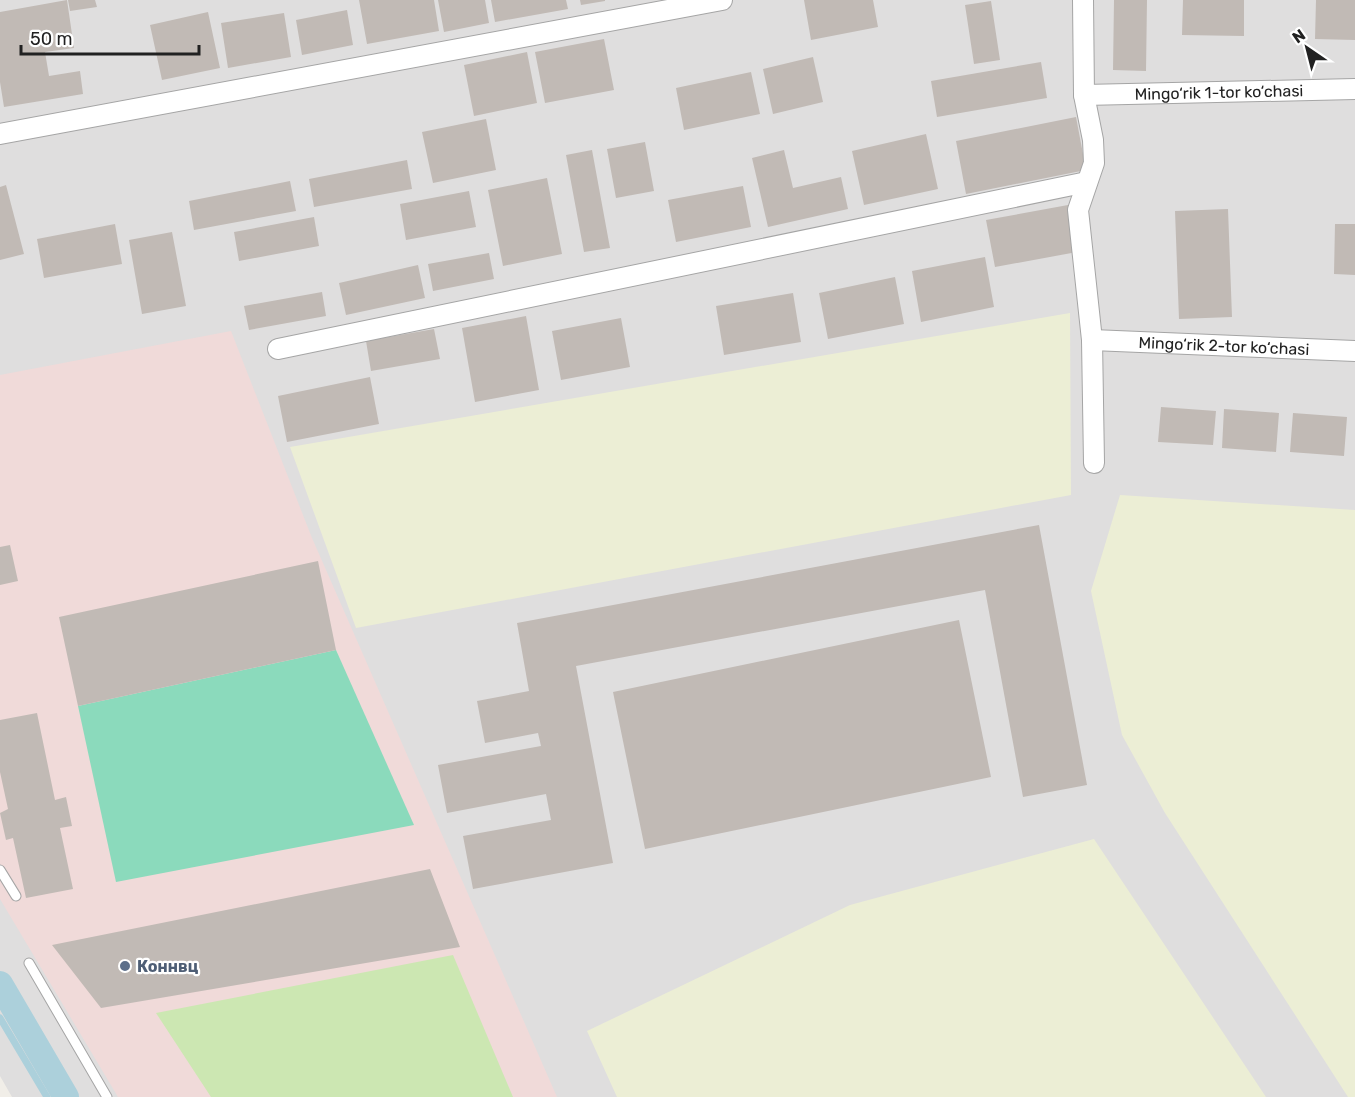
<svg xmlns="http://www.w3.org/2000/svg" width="1355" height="1097" font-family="Rubik,sans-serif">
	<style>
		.residential { fill: #dfdede }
		.commercial { fill: #f0dad9 }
		.farmland { fill: #eceed5 }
		.grass { fill: #cce7b2 }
		.pitch { fill: #8bdabc }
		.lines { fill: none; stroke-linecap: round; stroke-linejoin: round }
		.stream { stroke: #acd0db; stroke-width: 7 }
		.canal { stroke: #acd0db; stroke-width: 26 }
		.building { fill: #c1bab5 }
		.service-casing { stroke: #a5a5a5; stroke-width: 11 }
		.minor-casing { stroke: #a5a5a5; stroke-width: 22 }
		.service { stroke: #fff; stroke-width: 9 }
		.minor { stroke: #fff; stroke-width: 20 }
		.service-dot { fill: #5c6f8a; stroke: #fff; stroke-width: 2 }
		.labels { text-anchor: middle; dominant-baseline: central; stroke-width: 4.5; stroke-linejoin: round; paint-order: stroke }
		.street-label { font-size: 16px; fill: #212121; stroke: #fff }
		.service-label { font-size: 16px; font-weight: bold; fill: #4e5e75; stroke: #fff; text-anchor: start }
	</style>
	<rect width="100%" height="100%" fill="#f1eee8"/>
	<path class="residential" d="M0,0H1355V1097H12L0,1076Z"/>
	<path class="commercial" d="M231,331L312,538L557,1097H118L0,899V375Z"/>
	<path class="farmland" d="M1070,313L1071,495L356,628L290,447Z
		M1120,495L1355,510V1097H1348L1165,813L1122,735L1091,591Z
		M1094,839L1266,1097H617L587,1031L850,905Z"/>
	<path class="grass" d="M453,955L513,1097H211L156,1013Z"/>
	<path class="pitch" d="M336,650L414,825L116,882L78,706Z"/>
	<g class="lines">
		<path class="stream" d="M0,1018L47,1097"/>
		<path class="canal" d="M0,984L66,1097"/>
	</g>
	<path class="building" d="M67,0L74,48L45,52L49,76L80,71L83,94L4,107L0,82V12Z
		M68,0H95L97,7L70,11Z
		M359,0H434L439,31L367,44Z
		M438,0H485L489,23L444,32Z
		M491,0H566L568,9L495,22Z
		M580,0H605V1L581,5Z
		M804,0H873L878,27L811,40Z
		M1114,0H1147L1146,71L1113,70Z
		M1183,0H1244V36L1182,35Z
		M1316,0H1355V40L1315,39Z
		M991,1L1000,60L974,64L965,5Z
		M347,10L353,45L302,55L296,20Z
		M208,12L220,68L162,80L150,25Z
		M284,13L291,57L228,68L221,23Z
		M604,39L614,90L545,103L535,52Z
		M527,52L537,103L474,116L464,65Z
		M813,57L823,102L773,114L763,69Z
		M1041,62L1047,98L937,117L931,81Z
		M751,72L760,114L684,130L676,88Z
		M1076,117L1086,170L966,194L956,141Z
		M486,119L496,170L433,183L422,132Z
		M926,134L938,189L864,205L852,151Z
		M645,142L654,191L616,198L607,149Z
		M592,150L610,248L584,252L566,155Z
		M784,150L793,188L841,177L848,209L768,227L752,158Z
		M407,160L412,189L314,207L309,179Z
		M547,178L562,254L503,266L488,190Z
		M290,181L296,211L194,230L189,201Z
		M6,185L24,254L0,260V187Z
		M743,186L751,227L676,242L668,200Z
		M469,191L476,227L406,240L400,204Z
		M1068,205L1077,252L995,267L986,220Z
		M1228,209L1232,317L1179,319L1175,211Z
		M314,217L319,246L239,261L234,232Z
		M115,224L122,264L44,278L37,239Z
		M1335,224H1355V275L1334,274Z
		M172,232L186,306L142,314L129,240Z
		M489,253L494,279L433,291L428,264Z
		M985,257L994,307L921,322L912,271Z
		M418,265L425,298L346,315L339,283Z
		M895,277L904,324L828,339L819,293Z
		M322,292L326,316L249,330L244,306Z
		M793,293L801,342L724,355L716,306Z
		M526,316L539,390L475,402L462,328Z
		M621,318L630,367L561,380L552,331Z
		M434,329L440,359L371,371L366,341Z
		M370,377L379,424L287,442L278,396Z
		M1161,407L1216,411L1213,445L1158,442Z
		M1224,409L1279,413L1276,452L1222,448Z
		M1293,413L1347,417L1344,456L1290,452Z
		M1039,525L1087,785L1023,797L985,590L576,666L613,863L473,889L463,836L551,820L546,794L447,813L438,765L541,746L538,733L485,743L477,701L529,691L517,623Z
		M10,545L18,581L0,585V547Z
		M318,561L336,650L78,706L59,617Z
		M959,620L991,777L645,849L613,692Z
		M37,713L55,800L66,797L72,826L60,828L73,889L26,898L13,838L6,840L0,813L8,809L0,772V720Z
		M430,869L460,947L101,1008L52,945Z"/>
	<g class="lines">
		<g class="service-casing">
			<path id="service" d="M0,870L16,896
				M29,963L107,1097"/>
		</g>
		<g class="minor-casing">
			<g id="minor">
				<path d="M1083,0L1084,95L1093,140L1094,163L1078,210L1092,340L1094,463"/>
				<path id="s1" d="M1084,95L1355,89"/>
				<path d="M0,134L722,0"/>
				<path id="s2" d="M1092,340L1355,351"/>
				<path d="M278,349L1087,182"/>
			</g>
		</g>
		<use href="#service" class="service"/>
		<use href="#minor" class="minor"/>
	</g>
	<circle class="service-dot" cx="125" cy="966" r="6"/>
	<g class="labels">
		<g class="street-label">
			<text stroke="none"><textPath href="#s1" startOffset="135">Mingo‘rik 1-tor ko‘chasi</textPath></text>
			<text stroke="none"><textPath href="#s2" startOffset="132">Mingo‘rik 2-tor ko‘chasi</textPath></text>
		</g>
		<g class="service-label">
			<text x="137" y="966">Коннвц</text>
		</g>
	</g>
	<g transform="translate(1307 48) rotate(325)" stroke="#ffffff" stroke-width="4.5" paint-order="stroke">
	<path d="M0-4.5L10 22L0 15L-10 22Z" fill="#212121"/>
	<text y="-9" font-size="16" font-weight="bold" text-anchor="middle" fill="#212121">N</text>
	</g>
	<path d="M21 45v9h178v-9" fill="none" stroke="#212121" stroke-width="3"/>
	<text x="30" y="45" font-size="18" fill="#212121" stroke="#ffffff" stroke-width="4.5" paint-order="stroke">50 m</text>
</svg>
